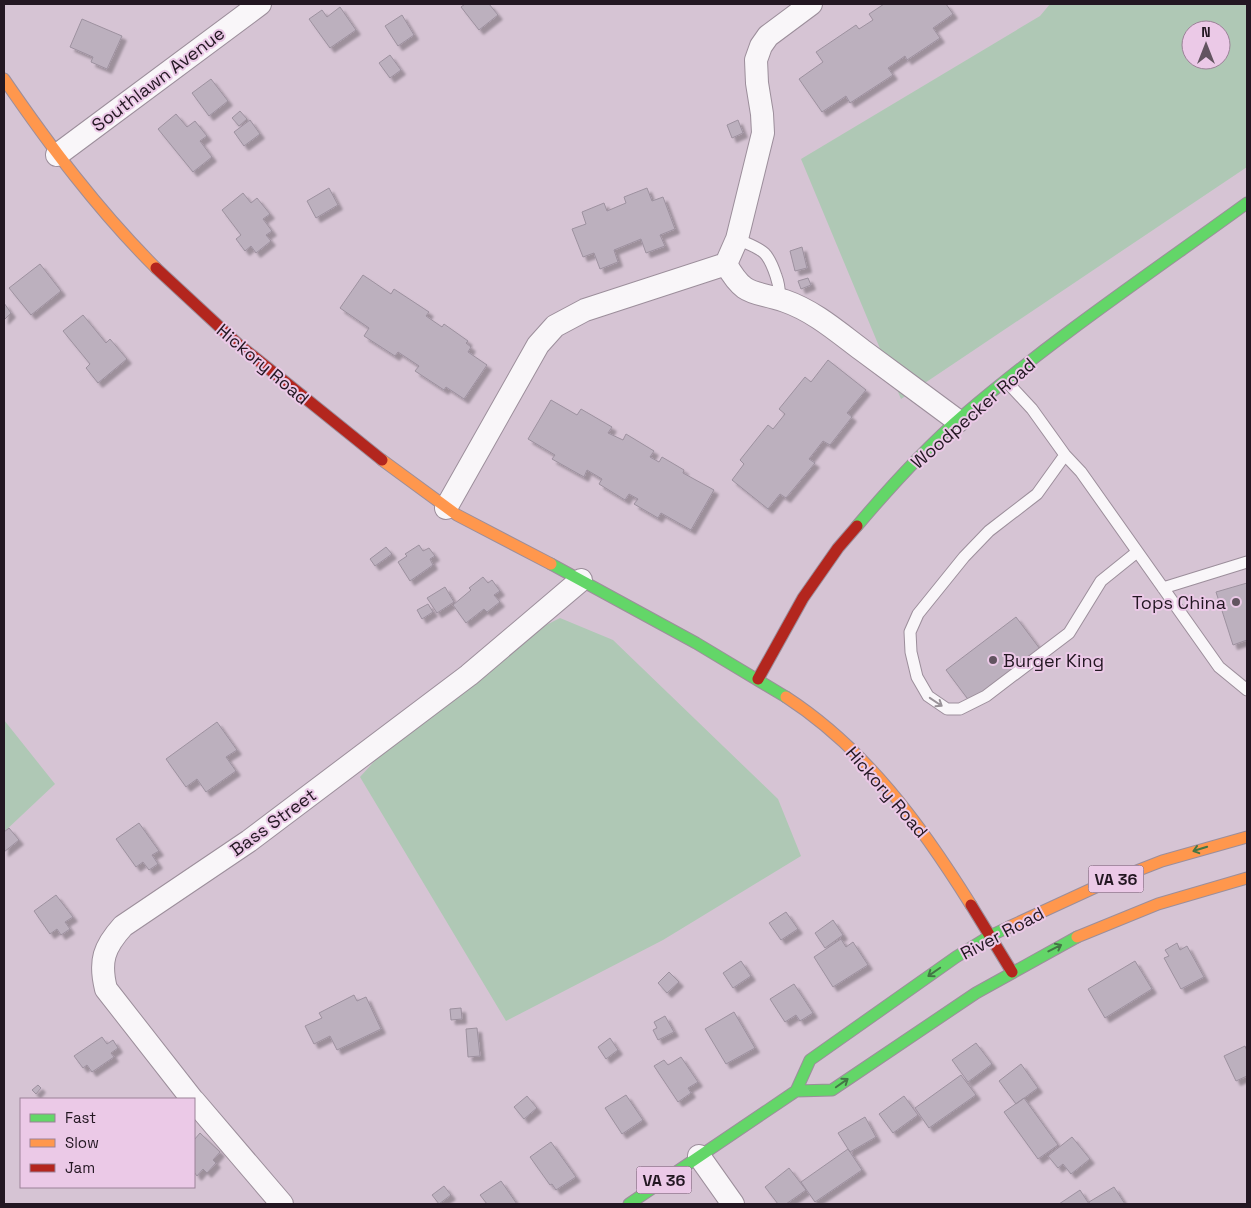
<svg xmlns="http://www.w3.org/2000/svg" width="1251" height="1208" font-family="'Space Grotesk',sans-serif">
	<style>
		.green { fill: #afc8b5; fill-rule: evenodd }
		.building { fill: #bcb0be; stroke: #9d919f; filter: url(#shadow) }
		.lines { fill: none; stroke-linecap: round; stroke-linejoin: round }
		.lane-casing { stroke: #9c8e9b; stroke-width: 13 }
		.street-casing { stroke: #9c8e9b; stroke-width: 24 }
		.fast-casing { stroke: #9c8e9b; stroke-width: 13 }
		.slow-casing { stroke: #9c8e9b; stroke-width: 13 }
		.jam-casing { stroke: #9c8e9b; stroke-width: 13 }
		.lane { stroke: #f9f6f9; stroke-width: 11 }
		.street { stroke: #f9f6f9; stroke-width: 22 }
		.fast { stroke: #63d668; stroke-width: 11 }
		.slow { stroke: #ff974d; stroke-width: 11 }
		.jam { stroke: #b3261e; stroke-width: 11 }
		.oneway { stroke: #999298 }
		.oneway2 { stroke: #437645 }
		.poi-dot { fill: #625460; stroke: #ebc9e7; stroke-width: 2 }
		.labels { text-anchor: middle; dominant-baseline: central; stroke-width: 4; stroke-linejoin: round; paint-order: stroke }
		.shield { fill: #ebc9e7; stroke: #5f4c5d; stroke-width: 1 }
		.shield-label { font-size: 16px; font-weight: bold; fill: #231722 }
		.street-label { font-size: 18px; fill: #231722; stroke: #ebc9e7 }
		.poi-label { font-size: 18px; fill: #231722; stroke: #ebc9e7; text-anchor: end }
	</style>
	<defs>
		<filter id="shadow"><feDropShadow dx="4.5" dy="4.5" stdDeviation="1" flood-color="#0004"/></filter>
	</defs>
	<rect width="100%" height="100%" fill="#d6c4d4"/>
	<path class="green" d="M1050,4H1247V167L901,399L801,159L1040,16ZM1191,30H1221V60H1191Z
		M560,618L613,640L778,799L801,856L663,940L506,1021L360,777L457,670Z
		M4,720L55,784L4,832Z"/>
	<path class="building" d="M465,4H489L498,15L479,30L461,7Z
		M884,4H946L953,14L933,28L940,38L907,60L905,56L888,68L893,75L850,103L846,96L822,112L799,79L823,62L816,52L856,25L859,29L873,20L869,14Z
		M340,7L356,30L330,48L309,19L322,10L327,17Z
		M402,15L414,35L398,46L385,26Z
		M82,19L122,36L107,69L91,62L93,57L70,47Z
		M390,55L401,70L390,78L379,63Z
		M211,79L228,101L209,116L192,93Z
		M240,111L247,119L239,126L232,118Z
		M176,114L187,127L195,121L207,136L200,141L212,157L193,172L158,129Z
		M250,120L260,134L244,146L234,132Z
		M738,120L743,133L732,138L727,125Z
		M329,188L338,205L316,218L307,201Z
		M647,188L652,201L663,197L675,229L660,235L665,246L646,253L641,239L614,250L618,262L600,269L594,253L583,257L572,229L586,224L582,212L604,203L607,211L626,203L624,197Z
		M243,193L251,203L257,198L270,214L263,219L272,231L266,235L271,241L256,253L251,246L245,251L236,239L241,235L222,210Z
		M802,247L807,268L795,271L790,251Z
		M40,264L61,291L31,315L9,288Z
		M363,275L391,294L394,289L429,312L426,316L442,327L444,324L468,341L466,343L471,347L468,352L487,365L464,399L446,387L444,390L415,371L419,366L398,352L395,356L364,336L369,328L340,308Z
		M808,278L811,285L801,289L798,281Z
		M4,303L11,313L4,320Z
		M83,315L106,343L110,339L127,359L98,383L86,368L90,364L63,331Z
		M828,360L866,390L847,413L852,417L830,445L823,441L809,459L815,463L786,498L780,494L768,509L732,480L744,464L740,460L768,425L773,429L785,414L779,409L805,377L811,382Z
		M551,400L577,415L581,409L612,427L608,433L623,440L626,434L654,451L650,457L659,462L662,457L684,470L683,473L714,490L691,530L661,513L658,518L634,504L638,499L629,494L625,500L599,484L602,479L587,470L584,477L552,459L555,455L528,439Z
		M419,545L423,551L429,548L435,556L430,559L433,565L410,581L398,562L407,556L405,554Z
		M386,547L392,554L375,566L370,559Z
		M483,577L488,583L492,580L500,591L494,595L500,602L487,612L484,609L466,623L453,605L471,590L469,588Z
		M1247,583V640L1233,645L1216,592Z
		M445,587L454,602L437,613L427,598Z
		M428,604L433,612L422,619L417,610Z
		M1016,617L1040,649L970,702L946,670Z
		M217,722L237,750L226,757L236,771L206,792L197,779L186,787L166,759Z
		M139,823L159,851L152,855L158,864L149,870L143,862L136,867L116,839Z
		M9,828L19,840L4,852V832Z
		M56,895L73,917L65,922L70,929L61,935L57,929L50,934L34,911Z
		M786,912L798,929L781,940L769,923Z
		M833,920L843,935L825,948L815,933Z
		M841,939L846,947L853,942L868,965L833,987L814,957Z
		M1177,943L1180,950L1187,946L1204,977L1181,989L1164,958L1169,956L1165,950Z
		M741,961L751,976L733,988L723,973Z
		M1135,961L1152,989L1105,1018L1088,989Z
		M669,972L679,982L667,993L658,983Z
		M794,984L813,1013L800,1021L796,1015L785,1022L770,999Z
		M354,995L357,1001L366,997L381,1029L337,1050L330,1036L314,1044L305,1026L322,1018L319,1013Z
		M461,1008L462,1019L451,1020L450,1009Z
		M734,1012L755,1048L726,1064L705,1029Z
		M665,1016L674,1032L658,1040L653,1030L657,1028L654,1022Z
		M477,1028L480,1056L468,1057L466,1029Z
		M102,1037L107,1044L113,1040L118,1048L111,1053L114,1057L92,1072L87,1065L83,1068L74,1056Z
		M610,1038L618,1050L606,1059L598,1047Z
		M976,1043L992,1064L968,1082L952,1060Z
		M1245,1046L1247,1051V1076L1236,1081L1224,1056Z
		M681,1057L698,1082L688,1088L691,1093L678,1102L654,1066L664,1060L668,1065Z
		M1021,1064L1038,1088L1016,1104L999,1081Z
		M961,1075L976,1095L929,1128L915,1108Z
		M38,1085L41,1088L36,1094L32,1090Z
		M626,1095L643,1120L622,1134L605,1108Z
		M527,1096L537,1108L524,1119L514,1107Z
		M904,1096L918,1115L893,1133L879,1114Z
		M1024,1098L1058,1145L1038,1159L1004,1112Z
		M865,1117L876,1137L850,1152L838,1133Z
		M200,1133L220,1152L213,1160L216,1163L207,1173L203,1169L197,1176L194,1172V1140Z
		M1072,1137L1090,1159L1071,1174L1063,1164L1058,1168L1048,1156Z
		M551,1142L576,1177L556,1190L552,1184L550,1185L530,1157Z
		M848,1149L862,1170L815,1202L801,1182Z
		M789,1168L806,1190L786,1204H778L765,1187Z
		M501,1181L517,1204H487L480,1195Z
		M444,1186L451,1195L439,1204L432,1195Z
		M1114,1187L1125,1204H1090L1089,1202Z
		M1080,1190L1089,1204H1059Z"/>
	<g class="lines">
		<g class="lane-casing">
			<path id="lane" d="M737,239C762,250 767,249 776,276C779,284 780,291 779,300
				M1006,381L1032,409L1065,455L1081,472L1219,667L1247,690
				M1065,455L1037,494L989,531L964,557L918,614L910,632L911,652L917,677L928,696L947,709H960L986,696L1069,633L1101,581L1137,552
				M1163,588L1247,562"/>
		</g>
		<g class="street-casing">
			<path id="street" d="M57,155L260,4
				M726,264L737,239L763,133L762,114L757,83L756,60L761,46L768,36L811,4
				M446,508L538,345L555,326L585,310L726,264C745,298 753,290 785,301C814,311 838,332 862,350C894,374 926,397 958,421
				M192,1099L106,989C99,961 104,947 123,926L249,841L469,675L581,580
				M194,1101L282,1204
				M699,1156L733,1204"/>
		</g>
		<g class="fast-casing">
			<path id="fast" d="M857,526C890,487 925,448 965,414C1054,338 1152,272 1247,203
				M551,564L696,643L786,697
				M796,1091L832,1090L976,993L1077,937
				M629,1204L796,1091L810,1060L956,957L990,936L1009,927"/>
		</g>
		<g class="slow-casing">
			<path id="slow" d="M4,79C50,146 98,210 156,268
				M382,460L457,515L551,564
				M786,697C866,749 921,825 971,905
				M1009,927L1098,886L1162,861L1247,837
				M1077,937L1158,904L1247,878"/>
		</g>
		<g class="jam-casing">
			<path id="jam" d="M156,268L238,344L382,460
				M758,679L803,598L838,548L857,526
				M971,905L1012,972"/>
		</g>
		<use href="#lane" class="lane"/>
		<use href="#street" class="street"/>
		<use href="#fast" class="fast"/>
		<use href="#slow" class="slow"/>
		<use href="#jam" class="jam"/>
	</g>
	<defs><path id="oneway-shaft" d="M-6 0H5M1.5-3L5.5 0L1.5 3" fill="none" stroke-width="1.6" stroke-linecap="round" stroke-linejoin="round" transform="scale(1.25)"/></defs>
	<use class="oneway" href="#oneway-shaft" transform="translate(936 702) rotate(34)"/>
	<g class="oneway2">
		<use href="#oneway-shaft" transform="translate(1200 849) rotate(163)"/>
		<use href="#oneway-shaft" transform="translate(1055 948) rotate(-27)"/>
		<use href="#oneway-shaft" transform="translate(934 972) rotate(145)"/>
		<use href="#oneway-shaft" transform="translate(842 1083) rotate(-35)"/>
	</g>
	<g class="poi-dot">
		<circle cx="1236" cy="602" r="5"/>
		<circle cx="993" cy="660" r="5"/>
	</g>
	<g class="labels">
		<g class="shield">
			<rect x="1088.5" y="865.5" width="55" height="27" rx="4"/>
			<rect x="636.5" y="1166.5" width="55" height="27" rx="4"/>
		</g>
		<g class="shield-label">
			<text x="1116" y="879">VA 36</text>
			<text x="664" y="1180">VA 36</text>
		</g>
		<g class="street-label">
			<text transform="translate(158 79) rotate(-37)">Southlawn Avenue</text>
			<text transform="translate(263 364) rotate(40)">Hickory Road</text>
			<text transform="translate(973 413) rotate(-41)">Woodpecker Road</text>
			<text transform="translate(887 792) rotate(49)">Hickory Road</text>
			<text transform="translate(273 822) rotate(-36)">Bass Street</text>
			<text transform="translate(1002 933) rotate(-28)">River Road</text>
		</g>
		<g class="poi-label">
			<text x="1226" y="602">Tops China</text>
			<text x="1003" y="660" text-anchor="start">Burger King</text>
		</g>
	</g>
	<rect width="1251" height="1208" fill="none" stroke="#231722" stroke-width="10"/>
	<rect x="20" y="1098" width="175" height="90" fill="#ebc9e7" stroke="#9b8298"/>
	<rect x="30" y="1114" width="25" height="8" fill="#63d668" stroke="#9b8298"/>
	<text x="65" y="1123" font-size="15" fill="#231722">Fast</text>
	<rect x="30" y="1139" width="25" height="8" fill="#ff974d" stroke="#9b8298"/>
	<text x="65" y="1148" font-size="15" fill="#231722">Slow</text>
	<rect x="30" y="1164" width="25" height="8" fill="#b3261e" stroke="#9b8298"/>
	<text x="65" y="1173" font-size="15" fill="#231722">Jam</text>
	<g transform="translate(1206 45)"><circle r="24" fill="#ebc9e7" stroke="#9b8298"/>
	<path d="M0-4L9 19L0 12L-9 19Z" fill="#625460"/>
	<text y="-8" font-size="14" font-weight="bold" text-anchor="middle" fill="#231722">N</text>
	</g>
</svg>
